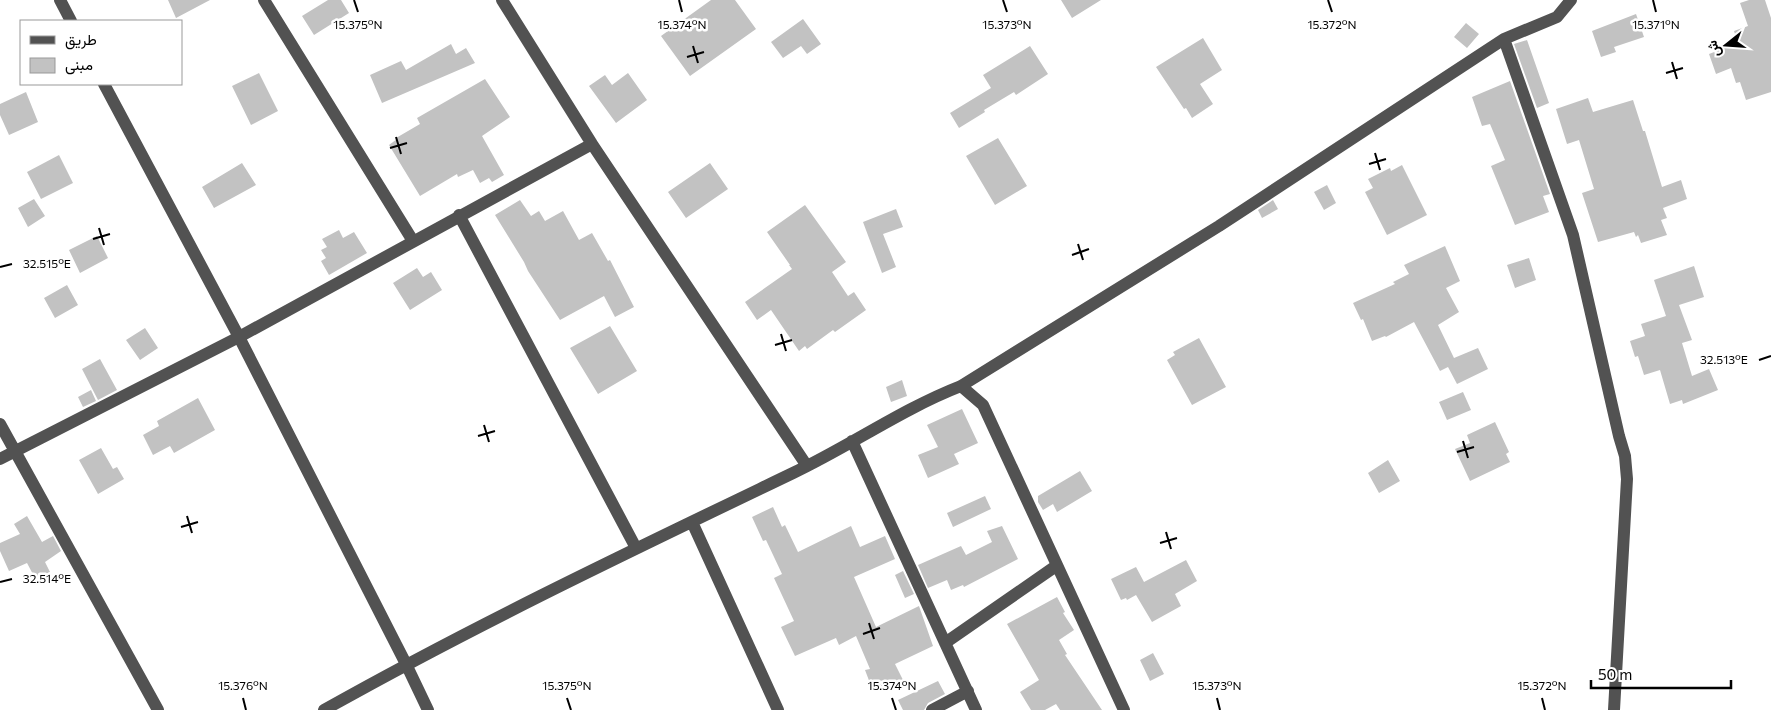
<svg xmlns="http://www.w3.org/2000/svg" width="1771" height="710" font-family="Commissioner,Vazirmatn,sans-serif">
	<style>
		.building { fill: #c2c2c2 }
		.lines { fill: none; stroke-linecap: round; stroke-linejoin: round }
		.minor { stroke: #525252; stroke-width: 12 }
		.ticks { fill: none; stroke: #000; stroke-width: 2 }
		.ticks-label { font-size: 12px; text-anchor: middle; fill: #000; stroke: #fff; stroke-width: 5; stroke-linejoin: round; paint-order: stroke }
	</style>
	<rect width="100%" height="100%" fill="#fff"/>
	<path class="building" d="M168,0H210L176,18Z
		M328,0H341L349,13L314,35L302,16Z
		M711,0H735L756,29L690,76L661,36Z
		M1061,0H1101L1072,18Z
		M1749,0H1765L1771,18V92L1746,100L1740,82L1736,83L1731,68L1716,74L1709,54L1738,43L1734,31L1748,26L1740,3Z
		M1636,14L1644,37L1614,47L1616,52L1601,57L1592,31Z
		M803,19L821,44L807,54L801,46L783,58L771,42Z
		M1466,23L1479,34L1467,48L1454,37Z
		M1203,38L1222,70L1200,84L1213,104L1192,118L1186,108L1184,109L1156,67Z
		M1527,40L1549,103L1537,108L1514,44Z
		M451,44L456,54L466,48L475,63L382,103L370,75L401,61L406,70Z
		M1030,46L1048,74L1016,95L1014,92L984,110L985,112L959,128L950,113L991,88L983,75Z
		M259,73L278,111L251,125L232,86Z
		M628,73L647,100L616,123L589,86L605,75L612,85Z
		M485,79L510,117L482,136L504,175L492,182L489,178L480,183L473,170L458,177L457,174L420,196L389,145L397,139L396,138L420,124L417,118Z
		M1510,81L1550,194L1543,196L1549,212L1515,225L1491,166L1505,160L1490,124L1482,126L1472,97Z
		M26,92L38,122L9,135L0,115V104Z
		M1588,98L1593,112L1633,100L1643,131H1645L1662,187L1681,180L1687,199L1663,208L1667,218L1661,220L1667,235L1641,243L1638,235L1636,237L1634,232L1598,242L1582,193L1594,189L1579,140L1567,144L1556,109Z
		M998,138L1027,186L995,205L966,156Z
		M59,155L73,183L41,199L27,172Z
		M242,163L256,185L214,208L202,187Z
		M710,163L728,189L686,218L668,192Z
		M1402,165L1427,215L1387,235L1365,192L1373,188L1368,179L1390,168L1391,171Z
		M1327,185L1336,203L1324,210L1314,192Z
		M34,199L45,216L28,227L18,208Z
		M520,200L531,216L539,211L545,221L563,211L579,240L592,233L608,261L610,260L634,307L615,317L604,296L560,320L528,271L524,262L495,215Z
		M1273,200L1278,209L1262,218L1258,210Z
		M805,205L846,262L832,272L848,296L854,292L866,310L835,332L833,330L807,349L805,346L799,351L771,310L757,320L745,302L792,269L789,265H790L767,232Z
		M896,209L903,227L883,234L896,267L882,273L863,222Z
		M339,230L343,238L354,232L367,253L329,275L321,261L326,258L321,250L327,247L322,239Z
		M97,236L108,258L80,273L69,250Z
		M1445,246L1460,281L1446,288L1459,312L1438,325L1454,358L1478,348L1488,369L1457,384L1448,367L1440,371L1414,322L1386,337L1385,336L1372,341L1363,319L1361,320L1353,303L1395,284L1393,282L1409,274L1404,265Z
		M1529,258L1536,280L1515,288L1507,265Z
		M1694,266L1704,297L1679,305L1692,340L1682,343L1692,376L1709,369L1718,390L1683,404L1682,400L1670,404L1660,370L1644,375L1638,356L1635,357L1630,341L1645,336L1641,324L1666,316L1654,280Z
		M417,268L423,277L431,272L442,290L410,310L393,283Z
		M67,285L78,305L55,318L44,298Z
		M610,326L637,371L598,394L570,348Z
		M145,328L158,348L140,360L126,340Z
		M1199,338L1226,387L1192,405L1167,360L1175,355L1173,352Z
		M100,359L117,390L98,400L82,369Z
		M902,380L907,396L891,402L886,387Z
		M91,390L96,401L83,407L78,397Z
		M1463,392L1471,410L1447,420L1439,402Z
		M198,398L215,430L174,453L170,446L153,455L143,435L159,426L157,421Z
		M962,409L978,443L954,454L959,464L928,478L918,455L938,447L927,425Z
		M1495,422L1509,452L1506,454L1510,462L1470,481L1455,449L1470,443L1467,435Z
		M101,448L113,469L117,467L124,479L98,494L79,460Z
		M1388,460L1400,481L1379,493L1368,473Z
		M1080,471L1092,491L1057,512L1053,504L1043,510L1038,502V496Z
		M985,496L991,509L953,527L947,513Z
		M773,507L782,527L785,525L798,552L851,526L860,547L885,536L895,559L854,577L876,627L919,606L933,646L895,664L903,680L873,691L865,670L870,669L856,636L839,645L836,638L795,656L781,627L794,621L774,578L782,574L766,540L763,541L752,517Z
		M27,516L42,542L53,536L61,551L45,562L50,572L36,580L27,563L9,571L0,551V543L20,534L14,524Z
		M1002,526L1018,559L964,587L963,585L951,590L947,580L928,588L918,565L961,546L966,555L992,542L987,531Z
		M1186,560L1197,581L1175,594L1181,606L1152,622L1136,595L1127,600L1126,598L1121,600L1111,579L1136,567L1144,582Z
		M903,571L914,594L905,598L895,575Z
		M1057,597L1065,612L1063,613L1074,630L1059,640L1067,654L1065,655L1102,710H1060L1056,704L1045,710H1031L1020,692L1039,680L1007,624Z
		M1153,653L1164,674L1150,681L1140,660Z
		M938,681L945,694L928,703L924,710H903L898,700Z"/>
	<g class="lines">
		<path class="minor" d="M60,0L71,21
			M264,0L413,241
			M502,0L592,144L807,466
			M1504,39L1573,235L1619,436L1625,456L1627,479L1614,710
			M104,84L239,337L406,664L428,710
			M459,215L636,548
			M961,386L983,405L1124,710
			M0,424L158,710
			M852,441L976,710
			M0,459L239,337L592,144
			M692,522L778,710
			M945,643L1056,566
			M324,710C477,624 635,549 793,473C850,446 902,409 961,386L1219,226L1504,39L1557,17L1571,0
			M932,710L968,691"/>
	</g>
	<path class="ticks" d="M354,0L358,12M679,0L682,12M1003,0L1007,12M1328,0L1332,12M1653,0L1656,12M693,46L698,63M687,57L704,52M1672,62L1677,79M1666,73L1683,68M396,137L401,154M390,148L407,143M1375,153L1380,170M1369,164L1386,159M99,228L104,245M93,239L110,234M1078,244L1083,260M1072,255L1089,249M0,267L12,264M781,334L786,351M775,345L792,340M1759,360L1771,356M484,425L489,442M478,436L495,431M1463,441L1468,458M1457,452L1474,447M187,516L192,533M181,527L198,522M1166,532L1171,549M1160,543L1177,538M0,582L12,579M869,623L874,639M863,634L880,628M243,698L246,710M567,698L571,710M892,698L896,710M1217,698L1220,710M1542,698L1545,710"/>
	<g class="ticks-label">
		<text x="358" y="29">15.375°N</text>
		<text x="682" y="29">15.374°N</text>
		<text x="1007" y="29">15.373°N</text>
		<text x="1332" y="29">15.372°N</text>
		<text x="1656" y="29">15.371°N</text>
		<text x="47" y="268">32.515°E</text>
		<text x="1724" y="364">32.513°E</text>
		<text x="47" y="583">32.514°E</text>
		<text x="243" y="690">15.376°N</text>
		<text x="567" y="690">15.375°N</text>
		<text x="892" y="690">15.374°N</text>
		<text x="1217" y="690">15.373°N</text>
		<text x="1542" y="690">15.372°N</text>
	</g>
	<rect x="20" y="20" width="162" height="65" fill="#ffffff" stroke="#999999"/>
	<rect x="30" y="36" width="25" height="8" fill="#525252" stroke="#999999"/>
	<text x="65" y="45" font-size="15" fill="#000000">طريق</text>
	<rect x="30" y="58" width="25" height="15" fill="#c2c2c2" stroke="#999999"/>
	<text x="65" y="70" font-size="15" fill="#000000">مبنى</text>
	<g transform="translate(1726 45) rotate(253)" stroke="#ffffff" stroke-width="4" paint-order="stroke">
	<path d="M0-4L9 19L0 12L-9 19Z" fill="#000000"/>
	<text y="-8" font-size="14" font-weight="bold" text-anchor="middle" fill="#000000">ش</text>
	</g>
	<path d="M1591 680v8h140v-8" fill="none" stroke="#000000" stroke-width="2.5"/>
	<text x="1598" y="680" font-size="15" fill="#000000" stroke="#ffffff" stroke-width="4" paint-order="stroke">50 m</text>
</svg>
